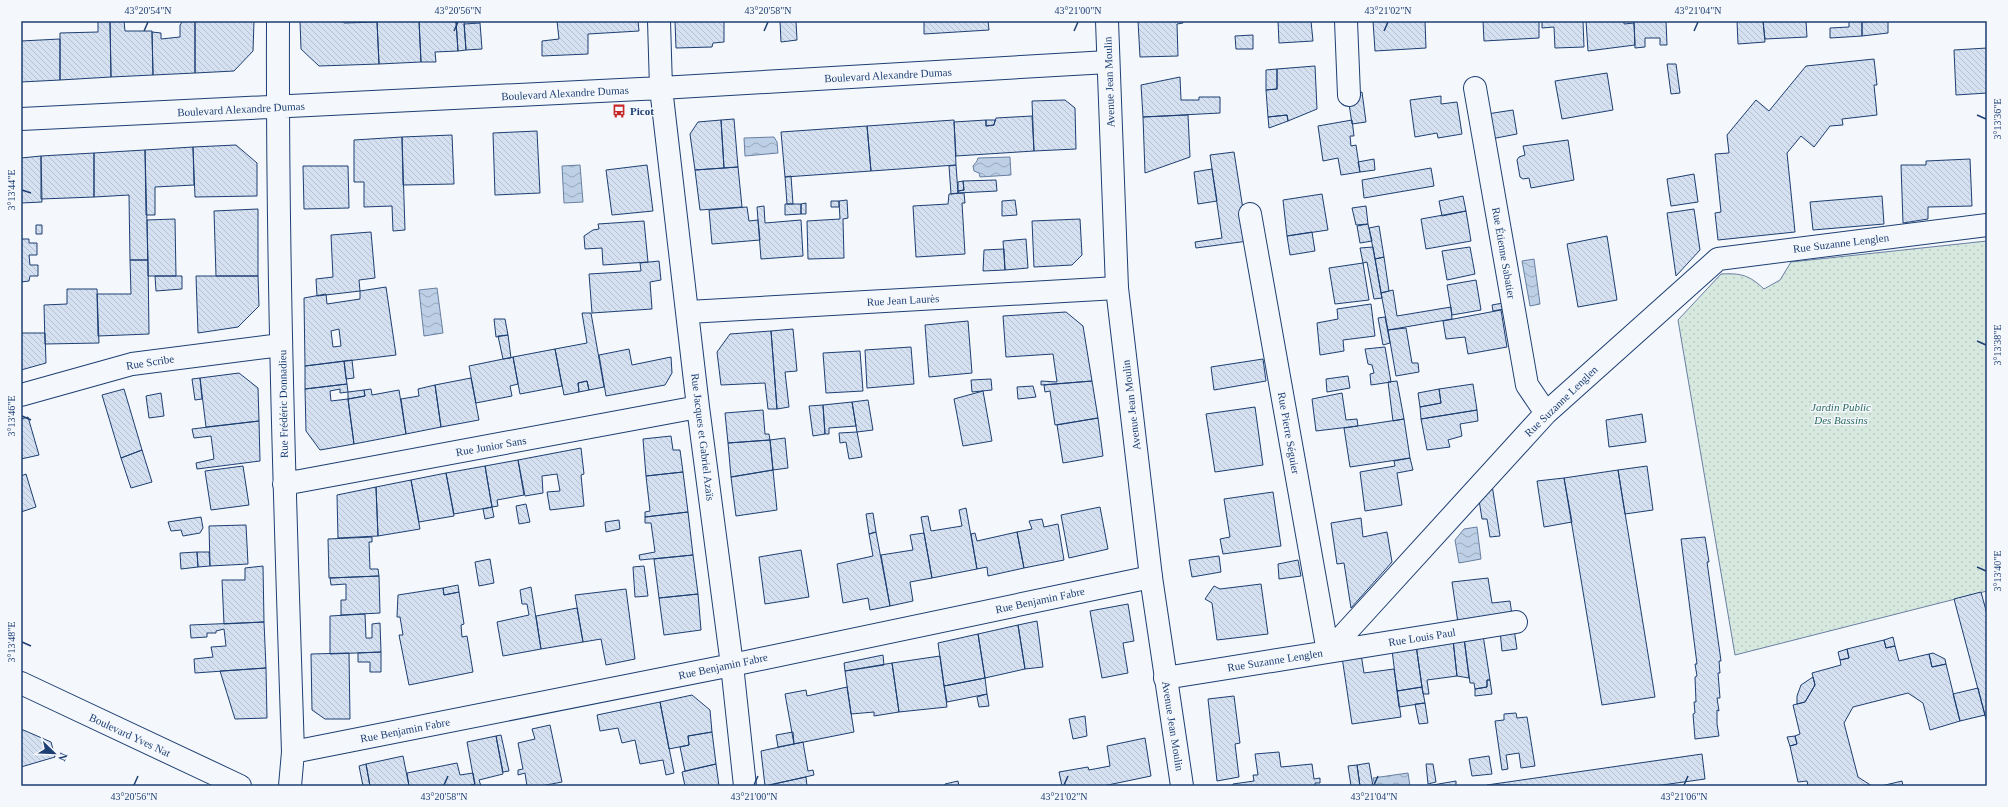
<svg xmlns="http://www.w3.org/2000/svg" width="2008" height="807" font-family="Georgia,serif">
	<style>
		.garden { fill: url(#garden-dots); stroke: #687fa3 }
		.water { fill: url(#water-waves); stroke: #687fa3 }
		.building { fill: url(#building-back-hatch); stroke: #1d3f73; fill-rule: evenodd }
		.lines { fill: none; stroke-linecap: round; stroke-linejoin: round }
		.minor-casing { stroke: #1d3f73; stroke-width: 24 }
		.tertiary-casing { stroke: #1d3f73; stroke-width: 24 }
		.minor { stroke: #f4f7fb; stroke-width: 22 }
		.tertiary { stroke: #f4f7fb; stroke-width: 22 }
		.ticks { fill: none; stroke: #1d3f73; stroke-width: 1.5 }
		.labels { text-anchor: middle; dominant-baseline: central; stroke-width: 3; stroke-linejoin: round; paint-order: stroke }
		.street-label { font-size: 11px; fill: #1d3f73; stroke: #f4f7fb }
		.poi-label { font-size: 11px; font-weight: bold; fill: #1d3f73; stroke: #f4f7fb; text-anchor: start }
		.park-label { font-size: 11px; font-style: italic; fill: #2c6c60; stroke: #f4f7fb }
		.neatline { fill: none; stroke: #1d3f73; stroke-width: 1.5 }
		.ticks-label { font-size: 10px; text-anchor: middle; fill: #1d3f73 }
	</style>
	<defs>
		<pattern id="garden-dots" width="8" height="8" patternUnits="userSpaceOnUse"><rect width="8" height="8" fill="#d7e8df"/><path d="M2 2h.1M6 6h.1" fill="none" stroke="#b8c8c3" stroke-width="1.8" stroke-linecap="round"/></pattern>
		<pattern id="water-waves" width="16" height="10" patternUnits="userSpaceOnUse"><rect width="16" height="10" fill="#bed0e5"/><path d="M0 5q4-4 8 0t8 0" fill="none" stroke="#9aaabe"/></pattern>
		<pattern id="building-back-hatch" width="6" height="6" patternUnits="userSpaceOnUse"><rect width="6" height="6" fill="#d5e0f0"/><path d="M-1 5l2 2M0 0l6 6M5-1l2 2" fill="none" stroke="#b6c1d1"/></pattern>
	</defs>
	<rect width="100%" height="100%" fill="#f4f7fb"/>
	<path class="garden" d="M1987,241V591L1735,655L1678,320L1721,274C1741,273 1749,275 1764,289L1780,280L1791,262Z"/>
	<path class="water" d="M774,137L777,142L778,153L745,156L744,138Z
		M1010,157L1011,175L980,177L979,173L974,171L973,166L977,161L978,158Z
		M580,165L583,202L564,203L562,166Z
		M1534,259L1540,304L1530,306L1522,261Z
		M437,288L443,333L424,336L419,290Z
		M1477,527L1481,559L1459,563L1455,540L1464,529Z
		M1408,773L1410,786H1375L1373,778Z"/>
	<path class="building" d="M98,21H110L111,77L60,80V33L98,32Z
		M110,21H124L125,31H152L153,75L111,77Z
		M183,21H195V73L153,75L152,32L161,33V39L180,37V25Z
		M195,21H254L253,51L234,71L195,73Z
		M300,21H342L344,23L377,22L379,64L319,66L301,49Z
		M377,21H419L421,62L379,64Z
		M419,21H456L458,51L435,52L436,62H421Z
		M456,21H464L466,50L458,51Z
		M557,21H638L639,31L588,34V54L542,56V41L559,39Z
		M675,21H724V42L713,43L712,47L676,48Z
		M780,21H796L797,40L781,42Z
		M924,21H988L989,30L924,34Z
		M1138,21H1183V23L1177,24L1178,56L1140,57Z
		M1278,21H1311L1313,41L1279,43Z
		M1373,21H1425L1426,48L1375,51Z
		M1483,21H1539V38L1484,41Z
		M1542,21H1583L1584,47L1555,48L1554,27L1542,28Z
		M1586,21H1624V24L1634,23L1635,45L1588,51Z
		M1634,21H1666L1667,45H1660V38H1645V47L1635,48Z
		M1737,21H1763L1765,42L1738,44Z
		M1763,21H1806L1807,37L1765,39Z
		M1849,21H1862V36L1830,38V28L1849,27Z
		M1888,21V33L1862,36V22Z
		M480,23L482,49L466,50L464,24Z
		M1253,35V49H1236L1235,36Z
		M60,39V80L21,82V41Z
		M1987,48V93L1956,95L1954,50Z
		M1874,59L1877,85H1874L1877,115L1842,119L1843,125L1830,126L1814,147L1801,136L1787,153L1795,232L1718,240L1715,213L1721,212L1715,154L1729,153L1727,135L1756,100L1769,111L1806,66Z
		M1667,64H1676L1680,93L1671,94Z
		M1315,66L1317,109L1288,121L1287,115L1268,117L1266,90L1277,89V69Z
		M1277,69V89L1266,90V70Z
		M1607,73L1613,110L1562,119L1555,81Z
		M1180,77L1181,100H1199V97H1220V113L1143,117L1141,85Z
		M1362,92L1366,122L1352,124L1348,97Z
		M1441,96V104L1457,102L1462,134L1438,138L1437,133L1415,137L1410,100Z
		M1065,100L1075,108L1076,149L1034,151L1032,101Z
		M1513,110L1517,134L1491,139L1487,114Z
		M1188,115L1190,157L1145,173L1143,117Z
		M1287,115L1288,121L1269,128L1268,117Z
		M1032,116L1034,151L956,156L954,122L986,120V126L994,125L996,118Z
		M734,119L738,167L724,168L721,120Z
		M721,120L724,168L695,170L690,134L698,122Z
		M954,120L956,165L871,171L867,126Z
		M986,120H995L994,125L986,126Z
		M1352,120L1354,136H1350L1351,146L1356,145L1360,172L1341,175L1338,158L1323,161L1318,126Z
		M867,126L871,171L785,177L781,132Z
		M537,131L540,193L495,195L493,133Z
		M452,135L454,184L403,185L402,137Z
		M402,137L405,230L393,231L392,206L364,207V182H354V140Z
		M1568,140L1574,180L1531,188L1529,178L1523,179L1520,177L1517,160L1519,157L1525,155L1523,146Z
		M236,145L257,163V196L195,197L193,147Z
		M193,147L194,185L155,187V215H146L145,150Z
		M145,150L148,260H130L129,195L94,197V153Z
		M1234,152L1248,241L1196,248L1195,242L1222,238L1210,155Z
		M94,153V197L41,199V156Z
		M41,156L42,202L21,203V158Z
		M1374,159L1375,170L1360,172L1358,162Z
		M1970,159L1972,206L1928,207V219L1903,223L1901,165H1926V161Z
		M647,165L653,211L612,215L606,170Z
		M956,165L958,193L951,194L949,166Z
		M303,166H348L349,208L304,209Z
		M738,167L742,207L700,210L695,170Z
		M1431,168L1434,186L1364,198L1362,180Z
		M1212,169L1217,201L1198,204L1194,172Z
		M1694,174L1698,202L1671,206L1667,179Z
		M791,176L793,204H787L785,177Z
		M996,180L997,191L958,193V191L964,190L963,181Z
		M963,181L964,190L958,191V182Z
		M964,193L965,203H962L965,254L916,257L913,206L948,204L949,194Z
		M1322,194L1328,230L1287,236L1283,200Z
		M1463,196L1466,211L1442,216L1439,201Z
		M1882,196L1884,224L1813,230L1810,202Z
		M847,200L848,218L843,219L844,258L808,259L807,221L840,219L839,201Z
		M1015,200L1017,215L1002,216V201Z
		M831,201H839V207H831Z
		M806,203V214H801V204Z
		M785,204H801V214L785,215Z
		M764,206L765,223L801,220L803,256L761,259L757,207Z
		M1366,206L1368,224L1356,225L1352,208Z
		M747,207L749,221L758,220L760,240L712,244L709,210Z
		M258,209V276H216L214,211Z
		M1694,209L1700,250L1676,276L1667,213Z
		M1466,211L1471,241L1426,249L1421,219Z
		M175,219L176,276H148L147,220Z
		M1080,219L1082,255L1072,265L1034,267L1032,221Z
		M644,221L648,262L603,265L602,248L585,249L584,236L593,230L599,229L598,224Z
		M1368,224L1372,241L1360,243L1357,226Z
		M36,225H42V234H36Z
		M1379,226L1384,257L1375,259L1369,228Z
		M371,232L375,278L359,280L360,291L317,296L316,279L333,277L331,235Z
		M1312,232L1315,251L1290,255L1287,236Z
		M1607,236L1617,300L1578,307L1567,244Z
		M21,239H29V243H37V255H29L30,265H38V276H30L29,281L21,282Z
		M1026,239L1028,268L1005,270L1003,241Z
		M1373,247L1382,298L1374,299L1367,262L1363,263L1360,248Z
		M1470,247L1475,274L1447,280L1442,251Z
		M1004,249L1005,270L983,271L984,250Z
		M1384,257L1389,291L1381,293L1375,259Z
		M130,260H148L149,334L98,336L97,294H131Z
		M659,261L661,280L650,282L652,309L592,313L589,274L641,271L640,263Z
		M1363,263L1369,300L1335,304L1329,268Z
		M155,276H182V289L156,291Z
		M196,276H258L259,306L238,327L198,333Z
		M1476,280L1481,310L1452,315L1447,285Z
		M386,287L396,355L305,366L304,298L326,294L327,304L360,299V291ZM339,329L341,346L333,347L331,331Z
		M67,289H97L99,343L45,344L44,305L67,304Z
		M1393,290L1397,316L1451,307L1452,319L1388,330L1381,293Z
		M1503,303L1504,309L1493,311L1492,305Z
		M1371,304L1375,336L1343,340L1344,351L1320,355L1317,323L1338,319L1337,309Z
		M1501,310L1507,347L1468,354L1465,337L1446,339L1443,321Z
		M1066,312L1083,326L1092,381L1041,385V381L1057,382L1053,354L1006,357L1003,316Z
		M582,313H591L604,387L589,390L587,381L578,383L579,392L564,395L555,349L587,343Z
		M1385,317L1390,343L1383,345L1378,318Z
		M494,319H505L508,335L496,337Z
		M968,321L972,373L929,377L925,325Z
		M1406,328L1412,363H1418L1419,372L1396,376L1388,330Z
		M793,329L797,371L785,372L789,407L777,409L771,331Z
		M771,331L777,409H768L765,383L721,385L717,352L730,334Z
		M21,333H45L46,363L21,370Z
		M508,335L511,358L503,359L498,336Z
		M911,347L914,384L867,388L865,350Z
		M1385,347L1391,382L1371,385L1370,374L1374,373L1372,365L1368,364L1365,349Z
		M555,349L562,386L520,394L513,357Z
		M629,349L632,365L671,357L672,373L665,385L606,396L599,355Z
		M860,351L863,391L826,393L823,353Z
		M513,357L518,384L510,386L512,396L476,403L469,366Z
		M1263,359L1266,381L1214,390L1211,367Z
		M352,360L354,378L346,379L344,361Z
		M344,361L347,384L305,389V366Z
		M239,373L258,388L259,421L206,427L200,378Z
		M1348,376L1350,388L1327,392L1326,379Z
		M200,378L202,399L195,400L192,379Z
		M471,378L479,420L441,427L435,385Z
		M991,379L992,390L972,392L971,380Z
		M587,381L589,390L579,392L578,383Z
		M1092,381L1098,418L1055,425L1050,391L1045,392L1044,385Z
		M1397,381L1404,419L1393,421L1388,382Z
		M347,384L348,392L340,393V389L330,391L331,401L348,399L354,444L320,450L306,431L305,389Z
		M1473,384L1477,410L1421,419L1420,407L1441,403L1439,389Z
		M435,385L441,427L406,434L401,399L419,396L418,389Z
		M1033,386L1036,397L1018,399L1017,387Z
		M124,389L142,450L121,458L102,395Z
		M371,389L372,395L399,390L406,434L354,444L348,399L365,396L364,390Z
		M1439,389L1441,403L1420,407L1418,393Z
		M364,390L365,396L348,399V392Z
		M983,391L992,441L963,446L954,399Z
		M161,393L164,416L149,418L146,396Z
		M1342,393L1346,420L1357,419L1358,426L1316,431L1312,399Z
		M868,400L873,430L857,432L852,402Z
		M852,402L856,426L829,428V434H825L823,405Z
		M823,405L825,434L813,436L809,406Z
		M1255,407L1263,465L1215,472L1206,414Z
		M763,410L765,434H769L770,440L728,443L725,413Z
		M1477,410L1478,421L1460,424L1462,436L1448,440L1450,447L1427,450L1421,419Z
		M1642,414L1646,442L1609,447L1606,420Z
		M28,417L39,455L21,459V419Z
		M1098,418L1103,456L1063,463L1057,425Z
		M1404,419L1410,458L1350,467L1344,428Z
		M259,421L260,461L197,469L196,463L214,459L211,436L194,438L192,429Z
		M857,432L862,457L849,459L846,442L840,443L839,433Z
		M671,436L673,450H680L683,472L646,476L643,439Z
		M785,438L788,468L773,470L770,440Z
		M770,440L773,470L731,477L728,443Z
		M581,448L584,474L581,475L584,506L550,510L547,492L560,491L557,474L542,476L543,493L525,496L518,460Z
		M142,450L152,482L131,488L121,458Z
		M1410,458L1413,470L1397,473L1402,505L1365,511L1360,472L1395,466L1394,461Z
		M518,460L524,495L497,500L498,506L492,507L485,466Z
		M243,466L249,505L211,510L205,471Z
		M485,466L492,507L454,514L446,473Z
		M1647,466L1653,510L1625,514L1618,470Z
		M773,470L777,510L736,516L731,477Z
		M1618,470L1655,697L1602,705L1564,478Z
		M683,472L688,512L645,517V512L650,511L646,476Z
		M446,473L454,516L419,522L411,480Z
		M26,474L36,507L21,512V476Z
		M1564,478L1572,522L1544,527L1537,481Z
		M411,480L420,529L378,536L376,487Z
		M1492,485L1500,536L1490,537L1487,519H1482L1479,500Z
		M376,487L378,536L338,538L337,495Z
		M1273,492L1281,546L1223,554L1220,539L1230,537L1224,499Z
		M526,504L530,522L519,524L516,506Z
		M492,507L494,517L485,519L483,509Z
		M1100,507L1108,549L1069,558L1061,515Z
		M966,508L977,569L932,578L921,517L928,516L931,531L962,526L959,510Z
		M688,512L693,555L640,560L639,555L655,552L651,523H645V517Z
		M873,513L876,532L869,534L866,514Z
		M201,517L203,528L200,533L183,536L181,530L171,531L168,522Z
		M1361,518L1363,537L1387,532L1392,562L1351,608L1344,563L1337,564L1331,523Z
		M1042,519L1044,527L1058,524L1064,560L1024,568L1017,532L1032,529L1029,521Z
		M619,520L620,529L606,532L605,522Z
		M246,525L248,564L210,566L209,526Z
		M876,532L890,606L870,610L868,598L843,603L837,564L873,556L869,534Z
		M1017,532L1024,568L988,576L987,567L977,569L971,534L975,533L977,541Z
		M924,533L932,578L910,582L913,601L890,606L881,555L913,550L910,535Z
		M372,537V542H369L370,569H378L379,576L329,578L328,539Z
		M1705,537L1709,562H1707L1721,661H1719L1720,673H1718L1720,698H1717L1719,711L1717,710V724L1719,736L1695,739L1693,714L1695,713L1694,702H1696L1695,677L1697,676L1695,664H1697L1681,539Z
		M801,550L809,597L765,604L759,557Z
		M197,552L198,567L181,569L180,553Z
		M197,552H209L210,566L198,567Z
		M693,555L698,594L659,598L654,559Z
		M1219,556L1221,572L1192,577L1189,560Z
		M490,559L494,583L479,586L475,562Z
		M1298,560L1301,576L1279,579L1278,564Z
		M263,566L264,622L224,624L222,580H245V568Z
		M644,566L648,596L635,597L633,567Z
		M379,576L380,613L341,615V600H346V584L331,585L330,578Z
		M1488,578L1492,603L1510,601L1512,615L1458,623L1452,582Z
		M1261,584L1268,634L1217,640L1212,603L1205,599L1214,586L1220,589Z
		M458,585L459,592L444,595L443,588Z
		M531,587L541,649L503,656L497,622L529,615L527,604H522L520,590Z
		M443,588L444,595L459,592L464,624L461,625L462,637L467,636L473,672L409,685L399,635H403L400,617H397L398,595Z
		M626,589L635,659L606,665L601,639L583,642L575,595Z
		M1981,592L1987,614V723L1954,599Z
		M698,594L701,630L664,635L659,598Z
		M1128,604L1134,641L1123,643L1128,673L1102,678L1090,611Z
		M577,608L583,642L541,649L536,616Z
		M365,614L366,638H372V624L380,623L381,652L330,654V616Z
		M1037,621L1043,667L1025,669L1018,625Z
		M264,622L266,668L195,673L194,659L213,657L211,647L226,646L224,629L216,631V633H207V637L191,638L190,625Z
		M1018,625L1025,669L985,678L978,634Z
		M1514,629L1517,649L1502,651L1500,631Z
		M978,634L985,678L944,686L938,643Z
		M1483,635L1490,680H1487V687L1475,689L1474,683H1470L1464,638Z
		M1893,637L1895,646L1886,648L1884,640Z
		M1464,638L1469,678L1457,676L1453,640Z
		M1453,640L1457,676L1427,680L1429,694H1423L1416,645Z
		M1884,640L1886,648L1895,646L1899,661L1929,654L1932,667L1946,664L1960,721L1930,730L1923,703L1908,693L1853,707L1844,723L1858,777L1872,786H1808L1807,781L1798,782L1790,746L1797,744L1795,736L1800,734L1793,705L1805,702L1815,685L1812,673L1841,665L1840,660L1849,658L1847,649Z
		M1416,645L1422,687L1397,691L1392,650Z
		M1847,649L1849,658L1840,660L1838,652Z
		M381,652V672H370V662H358V653Z
		M349,653L350,719H325L312,710L311,654Z
		M1933,653L1945,659L1946,664L1932,667L1929,654Z
		M1361,654L1364,673L1394,669L1401,717L1352,724L1342,657Z
		M883,655L884,665L845,671L844,663Z
		M940,656L947,707L899,712L892,663Z
		M892,663L899,712L874,716V712L851,714L845,671Z
		M266,668L267,718L235,719L220,671Z
		M1813,677L1815,685L1805,702L1797,704V696L1801,685Z
		M985,678L987,694L947,702L944,686Z
		M1487,680H1490L1492,694L1475,696V689L1487,687Z
		M847,687L854,732L794,744L785,694L806,690L807,696Z
		M1422,687L1425,703L1399,707L1397,691Z
		M1978,688L1985,715L1960,721L1953,694Z
		M987,694L989,706L979,707L977,697Z
		M692,695L710,710L712,732L688,736L689,745L669,749L660,702Z
		M1234,696L1240,743L1235,744L1239,777L1217,781L1208,699Z
		M660,702L674,773L666,775L663,760L640,764L635,740L622,743L618,728L600,731L597,715Z
		M1425,703L1428,723L1419,724L1415,704Z
		M1516,713L1517,718L1527,717L1535,766L1521,768L1519,753L1506,755L1508,769L1502,770L1495,721L1504,720V714Z
		M1085,716L1087,736L1073,739L1069,719Z
		M550,725L562,782L541,786H527L525,773L518,775V770L523,769L518,743L535,739L532,729Z
		M21,729L51,742L55,757L21,767Z
		M712,732L716,764L685,771L680,747L689,745L688,736Z
		M793,732L794,744L778,747L776,735Z
		M501,735L509,771L503,772L496,736Z
		M496,736L503,774L479,780L481,786H475L467,742Z
		M1795,736L1797,744L1790,746L1787,737Z
		M1145,738L1151,776L1103,786H1062L1059,772L1088,767L1089,770L1110,766L1107,746Z
		M803,742L808,771L813,770L814,775L765,786L761,751Z
		M1279,752L1281,767L1312,764L1314,779L1320,778V783H1315V786H1233V784L1254,781L1253,775H1258L1255,754Z
		M1702,754L1705,779L1655,786L1487,785Z
		M403,756L409,786H370L366,764Z
		M1489,756L1492,774L1472,776L1469,759Z
		M457,763L460,775L473,773L475,784L467,786H409L407,773Z
		M1369,763L1373,786H1360L1357,765Z
		M366,764L370,786H363L359,766Z
		M716,764L719,786H685L682,772Z
		M1426,764H1433L1436,782L1428,784Z
		M1357,765L1360,786H1351L1348,766Z
		M806,777L807,786H765Z
		M958,781L959,786H945V784Z
		M1456,781V786H1427Z
		M1902,781L1903,786H1881Z"/>
	<g class="lines">
		<g class="minor-casing">
			<path id="minor" d="M278,21C277,265 285,509 293,752L290,786
				M659,21L661,88L698,407L732,665L745,786
				M1346,21L1349,95
				M1475,88L1527,385L1546,413
				M21,119L661,88L1108,62
				M1250,214L1328,652L1516,622
				M688,312L1117,288
				M21,395L132,364L281,345
				M284,484L698,407
				M1165,678L1328,652L1546,413L1718,259L1987,225
				M21,683L240,786
				M293,752L732,665L1151,577"/>
		</g>
		<g class="tertiary-casing">
			<path id="tertiary" d="M1107,21L1117,288L1151,577L1182,786"/>
		</g>
		<use href="#minor" class="minor"/>
		<use href="#tertiary" class="tertiary"/>
	</g>
	<path class="ticks" d="M144,31L148,22M454,31L458,22M764,31L768,22M1074,31L1078,22M1384,31L1388,22M1694,31L1698,22M1977,115L1986,119M22,190L31,193M1977,341L1986,345M22,416L31,420M1977,567L1986,571M22,642L31,646M134,785L138,776M444,785L448,776M754,785L758,776M1064,785L1068,776M1374,785L1378,776M1684,785L1688,776"/>
	<defs>
		<g id="bus-bare" transform="scale(1.08)"><path d="M-5-6H5V4H4V6H2V4H-2V6H-4V4H-5ZM-3.5-4V0h7V-4ZM-3.5 1.2v1.5H-2V1.2ZM2 1.2v1.5H3.5V1.2Z" fill="#c62828" stroke="#f4f7fb" stroke-width="2.5" paint-order="stroke"/></g>
	</defs>
	<g fill-rule="evenodd">
		<use href="#bus-bare" x="619" y="111"/>
	</g>
	<g class="labels">
		<g class="street-label">
			<text transform="translate(888 75) rotate(-3)">Boulevard Alexandre Dumas</text>
			<text transform="translate(1109 82) rotate(-92)">Avenue Jean Moulin</text>
			<text transform="translate(565 93) rotate(-3)">Boulevard Alexandre Dumas</text>
			<text transform="translate(241 109) rotate(-3)">Boulevard Alexandre Dumas</text>
			<text transform="translate(1841 243) rotate(-7)">Rue Suzanne Lenglen</text>
			<text transform="translate(1504 253) rotate(80)">Rue Étienne Sabatier</text>
			<text transform="translate(903 300) rotate(-3)">Rue Jean Laurès</text>
			<text transform="translate(150 362) rotate(-9)">Rue Scribe</text>
			<text transform="translate(1561 401) rotate(-44)">Rue Suzanne Lenglen</text>
			<text transform="translate(283 404) rotate(-91)">Rue Frédéric Donnadieu</text>
			<text transform="translate(1131 405) rotate(-97)">Avenue Jean Moulin</text>
			<text transform="translate(1289 433) rotate(80)">Rue Pierre Séguier</text>
			<text transform="translate(703 437) rotate(83)">Rue Jacques et Gabriel Azaïs</text>
			<text transform="translate(491 446) rotate(-10)">Rue Junior Sans</text>
			<text transform="translate(1040 600) rotate(-12)">Rue Benjamin Fabre</text>
			<text transform="translate(1422 637) rotate(-9)">Rue Louis Paul</text>
			<text transform="translate(1275 660) rotate(-9)">Rue Suzanne Lenglen</text>
			<text transform="translate(723 666) rotate(-12)">Rue Benjamin Fabre</text>
			<text transform="translate(1173 726) rotate(81)">Avenue Jean Moulin</text>
			<text transform="translate(405 730) rotate(-11)">Rue Benjamin Fabre</text>
			<text transform="translate(130 735) rotate(25)">Boulevard Yves Nat</text>
		</g>
		<g class="poi-label">
			<text x="630" y="111">Picot</text>
		</g>
		<g class="park-label">
			<text x="1841" y="407">Jardin Public<tspan x="1841" dy="13">Des Bassins</tspan></text>
		</g>
	</g>
	<rect width="2008" height="807" fill="none" stroke="#f4f7fb" stroke-width="44"/>
	<g transform="translate(54 753) rotate(113)" stroke="#f4f7fb" stroke-width="3" paint-order="stroke">
	<path d="M0-3L7 15L0 10L-7 15Z" fill="#1d3f73"/>
	<text y="-6" font-size="11" font-weight="bold" text-anchor="middle" fill="#1d3f73">N</text>
	</g>
	<rect x="22" y="22" width="1964" height="763" class="neatline"/>
	<g class="ticks-label">
		<text x="148" y="14">43°20'54"N</text>
		<text x="458" y="14">43°20'56"N</text>
		<text x="768" y="14">43°20'58"N</text>
		<text x="1078" y="14">43°21'00"N</text>
		<text x="1388" y="14">43°21'02"N</text>
		<text x="1698" y="14">43°21'04"N</text>
		<text transform="translate(1997 119) rotate(-90)" y="4">3°13'36"E</text>
		<text transform="translate(11 190) rotate(-90)" y="4">3°13'44"E</text>
		<text transform="translate(1997 345) rotate(-90)" y="4">3°13'38"E</text>
		<text transform="translate(11 416) rotate(-90)" y="4">3°13'46"E</text>
		<text transform="translate(1997 571) rotate(-90)" y="4">3°13'40"E</text>
		<text transform="translate(11 642) rotate(-90)" y="4">3°13'48"E</text>
		<text x="134" y="800">43°20'56"N</text>
		<text x="444" y="800">43°20'58"N</text>
		<text x="754" y="800">43°21'00"N</text>
		<text x="1064" y="800">43°21'02"N</text>
		<text x="1374" y="800">43°21'04"N</text>
		<text x="1684" y="800">43°21'06"N</text>
	</g>
</svg>
